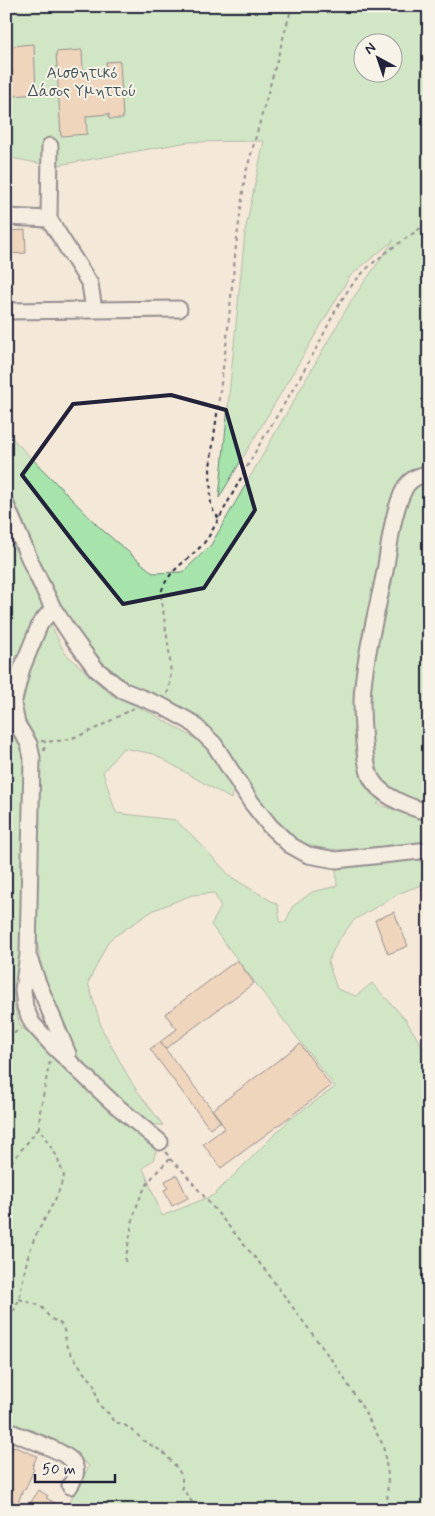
<svg xmlns="http://www.w3.org/2000/svg" width="435" height="1516" font-family="Mynerve,sans-serif">
	<style>
		.green { fill: #a6e4ac; stroke: #648374; fill-rule: evenodd }
		.building { fill: #e8be98; stroke: #22223b }
		.lines { fill: none; stroke-linecap: round; stroke-linejoin: round }
		.minor-casing { stroke: #22223b; stroke-width: 19 }
		.path { stroke: #22223b; stroke-width: 2; stroke-dasharray: 4 4; stroke-linecap: butt }
		.minor { stroke: #f7f3e8; stroke-width: 15 }
		.marked { fill: none; stroke: #22223b; stroke-width: 4; stroke-linejoin: round }
		.labels { text-anchor: middle; dominant-baseline: central; stroke-width: 4; stroke-linejoin: round; paint-order: stroke }
		.park-label { font-size: 16px; fill: #435257; stroke: #f7f3e8 }
	</style>
	<rect width="100%" height="100%" fill="#f4e8d8"/>
	<filter id="ink" filterUnits="userSpaceOnUse"><feTurbulence type="fractalNoise" baseFrequency=".02" numOctaves="2"/><feDisplacementMap in="SourceGraphic" scale="10" xChannelSelector="R" yChannelSelector="G"/><feConvolveMatrix kernelMatrix="1 2 1 2 8 2 1 2 1" color-interpolation-filters="sRGB"/></filter>
	<g filter="url(#ink)">
		<path class="green" d="M6,6H429V802L411,798L393,792L377,804L429,822V843L388,849L338,850L316,847L298,841L282,828L265,810L238,768L214,735L132,687L107,667L79,633L53,592L37,558L24,523L6,482V432L99,527L153,573L183,572L211,545L351,301L394,240L350,276L219,498L245,232L264,141L188,142L53,166L6,157ZM362,42H392V72H362Z
			M6,529L64,652L110,694L153,714L201,742L234,786L231,799L154,754L123,748L103,772L116,813L175,820L193,836L231,877L278,905L280,922H286L292,907L312,892L337,886L336,868L419,859L429,874V882L400,893L354,920L337,942L328,962L337,989L356,996L372,983L405,1019L429,1057V1510H64L76,1491L89,1466L63,1445L6,1422ZM214,893L221,907L211,925L335,1087L289,1120L214,1195L162,1216L143,1168L153,1160L157,1148L20,1025L14,1005L23,930L35,931L42,968L59,1022L68,1044L79,1064L149,1125H163L133,1085L102,1029L88,983L109,940L154,910L192,895Z"/>
		<path class="building" d="M34,44L36,94L13,96L12,72H6V50H10L9,46Z
			M82,50L83,70L106,69V62L120,61L123,119H109V114L86,116L87,134L61,136L56,52Z
			M25,230L26,253L6,254V231Z
			M394,912L408,946L388,954L375,920Z
			M237,960L254,983L165,1049L160,1042L177,1029L165,1014Z
			M160,1042L221,1121L210,1129L150,1049Z
			M300,1044L331,1086L221,1168L203,1144L225,1128L212,1110Z
			M177,1175L188,1198L172,1206L164,1190L168,1188L165,1181Z
			M13,1446L37,1456L32,1468L34,1469L25,1490L23,1489L18,1503L6,1498V1472L8,1468H6V1458L8,1459Z
			M39,1490L48,1496L46,1498L55,1503L51,1510H30L27,1508Z"/>
		<g class="lines">
			<g class="minor-casing">
				<path id="minor" d="M50,146L49,219L90,284L94,310
					M6,217L49,219
					M6,311L179,309
					M429,475C420,474 411,479 406,486C392,511 390,544 385,571C377,612 363,662 362,702C362,719 364,764 371,778C380,796 410,808 429,812
					M6,505L33,567L53,608L73,638L96,669L122,690L162,706L191,722L214,744L251,802L270,826L290,845L308,855L336,860L429,850
					M53,608L40,624L22,668L13,704L17,724L29,744L32,758L28,954L23,990L25,1007L32,1023L53,1046L112,1102L160,1142
					M29,958L38,983L68,1054
					M6,1430C19,1436 70,1452 74,1464C78,1472 74,1479 70,1486"/>
			</g>
			<path class="path" d="M219,518L214,513L211,504L210,467L227,338L236,246L245,176L292,6
				M167,694C176,673 165,632 163,608C162,603 160,595 162,590C170,566 196,557 209,536C226,507 241,477 258,447C276,417 295,387 312,356C327,330 337,301 358,278C378,255 405,240 429,222
				M41,741C75,745 106,722 134,708
				M44,751L45,741
				M6,1035H11L21,1029
				M166,1152L170,1159L182,1170L266,1271L336,1366L361,1405L383,1445L388,1475L387,1510
				M6,1169L39,1128
				M125,1262C134,1217 133,1191 170,1159
				M19,1299L41,1306L50,1318L61,1324L64,1330L67,1348L78,1363L84,1373L93,1382L99,1405L109,1414L114,1422L123,1424L135,1432L142,1440L163,1452L177,1468L182,1476V1488L198,1510
				M6,1316L15,1309L19,1299L27,1260L34,1239L57,1196L64,1176L56,1155L39,1128L40,1112L50,1060"/>
			<use href="#minor" class="minor"/>
		</g>
	</g>
	<path d="M0 0H435V1516H0ZM171,395L226,410L255,510L204,588L123,604L78,548L22,475L73,404Z" fill="#f4e8d8" fill-opacity=".55" fill-rule="evenodd"/>
	<path class="marked" d="M171,395L226,410L255,510L204,588L123,604L78,548L22,475L73,404Z"/>
	<g class="labels">
		<g class="park-label">
			<text x="82" y="73">Αισθητικό<tspan x="82" dy="18">Δάσος Υμηττού</tspan></text>
		</g>
	</g>
	<rect width="435" height="1516" fill="none" stroke="#f7f3e8" stroke-width="25"/>
	<rect x="12" y="12" width="410" height="1491" fill="none" stroke="#22223b" stroke-width="2" filter="url(#ink)"/>
	<g transform="translate(378 58) rotate(320)"><circle r="24" fill="#f7f3e8" stroke="#a29fa3"/>
	<path d="M0-4L9 19L0 12L-9 19Z" fill="#22223b"/>
	<text y="-8" font-size="14" font-weight="bold" text-anchor="middle" fill="#22223b">N</text>
	</g>
	<path d="M35 1474v8h80v-8" fill="none" stroke="#22223b" stroke-width="2.5"/>
	<text x="42" y="1474" font-size="15" fill="#22223b" stroke="#f7f3e8" stroke-width="4" paint-order="stroke">50 m</text>
</svg>
